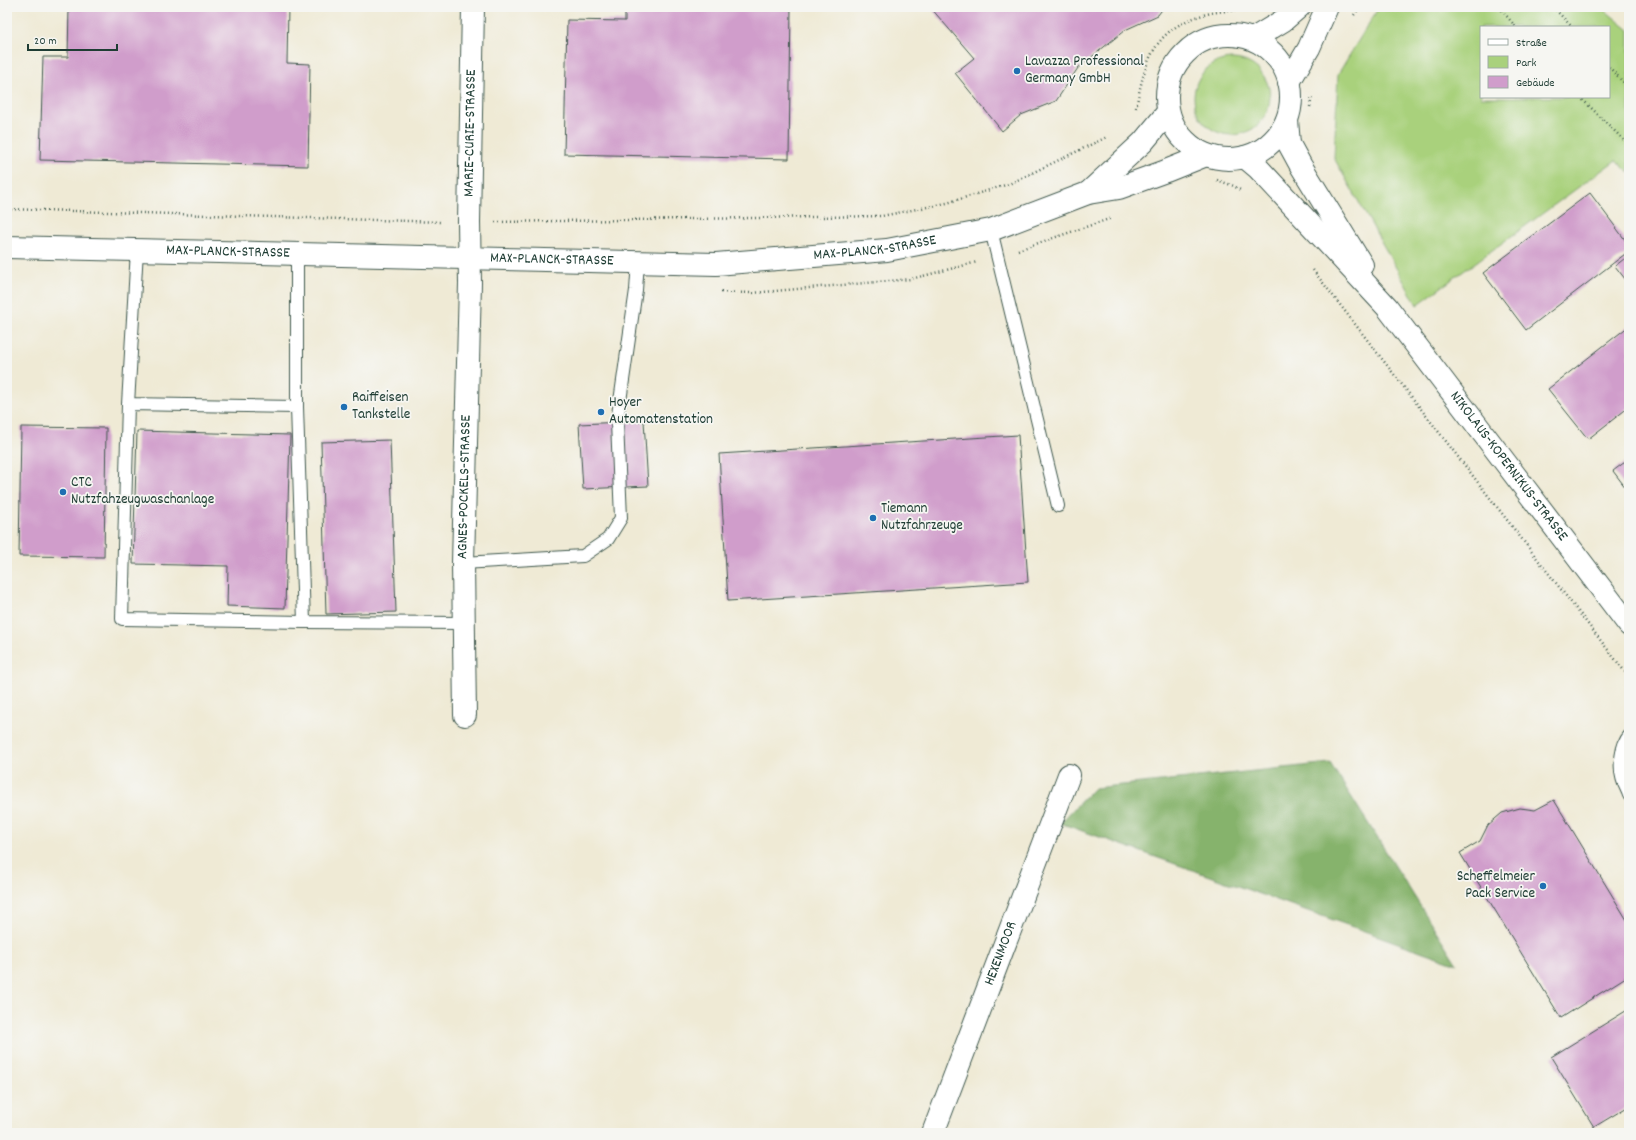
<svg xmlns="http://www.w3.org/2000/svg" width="1636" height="1140" font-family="Dekko,sans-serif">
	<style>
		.green { fill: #a9d17c; stroke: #648758; fill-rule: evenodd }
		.forest { fill: #86b36c; stroke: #527850 }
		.building { fill: #d09dcb }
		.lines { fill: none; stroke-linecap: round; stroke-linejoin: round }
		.service-casing { stroke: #3e574c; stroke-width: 14 }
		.minor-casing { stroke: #3e574c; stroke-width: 24 }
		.tertiary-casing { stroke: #3e574c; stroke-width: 24 }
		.path { stroke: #3e574c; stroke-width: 2.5; stroke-dasharray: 1 3; stroke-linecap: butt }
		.service { stroke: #fff; stroke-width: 12 }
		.minor { stroke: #fff; stroke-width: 22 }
		.tertiary { stroke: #fff; stroke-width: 22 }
		.poi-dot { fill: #1f6fb2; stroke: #f6f6f2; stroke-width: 1.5 }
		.labels { text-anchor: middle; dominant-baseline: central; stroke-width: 3.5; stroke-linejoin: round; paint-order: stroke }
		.poi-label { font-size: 15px; fill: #1f3d34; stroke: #f6f6f2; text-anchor: start }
		.street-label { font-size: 15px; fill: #1f3d34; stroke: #f6f6f2 }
	</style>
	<rect width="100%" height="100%" fill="#f6f6f2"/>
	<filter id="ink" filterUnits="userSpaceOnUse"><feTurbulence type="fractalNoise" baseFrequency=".025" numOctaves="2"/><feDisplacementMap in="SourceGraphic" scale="8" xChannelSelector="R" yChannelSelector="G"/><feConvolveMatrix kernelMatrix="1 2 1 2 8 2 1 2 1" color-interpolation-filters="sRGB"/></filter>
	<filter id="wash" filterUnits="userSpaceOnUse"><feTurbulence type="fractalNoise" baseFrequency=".012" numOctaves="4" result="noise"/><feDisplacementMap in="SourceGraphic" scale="16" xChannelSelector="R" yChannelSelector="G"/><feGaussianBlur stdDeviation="0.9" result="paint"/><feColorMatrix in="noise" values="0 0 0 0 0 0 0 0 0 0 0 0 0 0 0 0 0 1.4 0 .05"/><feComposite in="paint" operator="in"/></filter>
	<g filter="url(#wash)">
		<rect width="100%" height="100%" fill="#efead5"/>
		<path class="green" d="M1379,7H1601L1629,30V173L1616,160L1417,305L1334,158L1338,74ZM1481,27H1609V97H1481Z
			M1194 97a38 38 0 1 1 76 0a38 38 0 1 1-76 0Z"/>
		<path class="forest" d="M1330,763L1457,964L1060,823L1094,788Z"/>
		<g id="blocks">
			<path class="building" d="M69,7H288L287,63L310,64L308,166L40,160L43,57H68Z
				M625,7H791L789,159L564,154L567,20L625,21Z
				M930,7H1164L1158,15L1125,30L1078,68L1056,101L1021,115L1002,131L955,73L974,58Z
				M1590,193L1629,245V251L1526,330L1483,273Z
				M1629,255V284L1615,266Z
				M1629,326V407L1588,439L1548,389Z
				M644,421L648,486L583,489L579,424Z
				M21,427L106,428L104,557L19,556Z
				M137,431L290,435L285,608L227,606L228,566L133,564Z
				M1018,435L1028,582L728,601L719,454Z
				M390,440L396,612L326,614L321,442Z
				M1629,459V492L1613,471Z
				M1554,800L1627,920L1629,919V975L1561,1018L1460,853L1480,841L1488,825L1502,813L1520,808L1535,810Z
				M1629,1009V1106L1594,1127L1551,1057Z"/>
		</g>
	</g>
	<g filter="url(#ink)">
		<use href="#blocks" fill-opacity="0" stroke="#3e574c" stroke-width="1"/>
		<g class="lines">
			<g class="service-casing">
				<path id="service" d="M991,230L1058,506
					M137,250L128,404L122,619L304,622
					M297,254V407L304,622L464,623
					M128,404L297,407
					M463,563L583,556L608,539L621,518L617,422L636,290L638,262
					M1629,736C1621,745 1619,766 1622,777C1623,783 1627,789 1629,795"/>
			</g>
			<g class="minor-casing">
				<g id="minor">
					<path d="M1287,120L1289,144L1301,166L1362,265"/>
					<path id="s1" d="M1245,157L1258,168L1387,307L1629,625"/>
					<path id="s2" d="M465,715L463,563L470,283L469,222L473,7"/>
					<path id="s3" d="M933,1133L1069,775"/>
				</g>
			</g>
			<g class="tertiary-casing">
				<g id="tertiary">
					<circle cx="1229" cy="97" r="62"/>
					<path d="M1253,39L1284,20L1299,7"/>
					<path d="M1289,82L1309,48L1327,7"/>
					<path d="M1088,193L1143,142L1168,112"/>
					<path id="s4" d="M7,247L716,264L887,250L991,230L1088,193L1119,188L1166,171L1206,155"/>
				</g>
			</g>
			<path class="path" d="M1499,7L1516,27
				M1553,7L1572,27
				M1354,15L1360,7
				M1609,67L1629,88
				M1580,97L1629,145
				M1310,107L1312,96
				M1136,108C1145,61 1154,27 1207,14C1221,10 1235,12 1250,8
				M1217,180L1234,186L1240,190
				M7,209L442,222
				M495,222L882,216L947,203L1009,184L1107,137
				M1018,250L1112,218
				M1313,270L1629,677
				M721,292L752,293L911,279L977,262"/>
			<use href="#service" class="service"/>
			<use href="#minor" class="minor"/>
			<use href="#tertiary" class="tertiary"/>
		</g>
	</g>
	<g class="poi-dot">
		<circle cx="1017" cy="71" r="4"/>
		<circle cx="344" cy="407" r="4"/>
		<circle cx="601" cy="412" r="4"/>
		<circle cx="63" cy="492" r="4"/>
		<circle cx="873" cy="518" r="4"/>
		<circle cx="1543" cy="886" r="4"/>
	</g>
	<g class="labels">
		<g class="poi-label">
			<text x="1025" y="62">Lavazza Professional<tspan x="1025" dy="17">Germany GmbH</tspan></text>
			<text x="352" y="398">Raiffeisen<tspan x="352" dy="17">Tankstelle</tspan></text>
			<text x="609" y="403">Hoyer<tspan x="609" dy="17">Automatenstation</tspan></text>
			<text x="71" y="483">CTC<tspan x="71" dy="17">Nutzfahzeugwaschanlage</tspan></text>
			<text x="881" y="509">Tiemann<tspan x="881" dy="17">Nutzfahrzeuge</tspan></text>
			<text x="1535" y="877" text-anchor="end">Scheffelmeier<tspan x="1535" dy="17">Pack Service</tspan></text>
		</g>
		<g class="street-label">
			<text stroke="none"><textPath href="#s2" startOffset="582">MARIE-CURIE-STRASSE</textPath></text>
			<text stroke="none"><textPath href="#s4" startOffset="869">MAX-PLANCK-STRASSE</textPath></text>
			<text stroke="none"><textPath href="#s4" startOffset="221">MAX-PLANCK-STRASSE</textPath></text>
			<text stroke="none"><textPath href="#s4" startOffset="545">MAX-PLANCK-STRASSE</textPath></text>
			<text stroke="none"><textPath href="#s1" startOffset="407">NIKOLAUS-KOPERNIKUS-STRASSE</textPath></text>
			<text stroke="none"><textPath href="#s2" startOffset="228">AGNES-POCKELS-STRASSE</textPath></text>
			<text stroke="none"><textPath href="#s3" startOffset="192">HEXENMOOR</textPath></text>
		</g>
	</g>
	<rect width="1636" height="1140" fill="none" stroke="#f6f6f2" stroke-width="24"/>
	<rect x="1480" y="26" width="130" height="72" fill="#f6f6f2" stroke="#a0aca6"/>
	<rect x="1488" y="39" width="20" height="6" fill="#ffffff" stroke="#a0aca6"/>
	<text x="1516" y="46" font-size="12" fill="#1f3d34">Straße</text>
	<rect x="1488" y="56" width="20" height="12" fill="#a9d17c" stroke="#a0aca6"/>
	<text x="1516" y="66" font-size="12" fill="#1f3d34">Park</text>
	<rect x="1488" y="76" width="20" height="12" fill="#d09dcb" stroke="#a0aca6"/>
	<text x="1516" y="86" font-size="12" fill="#1f3d34">Gebäude</text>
	<path d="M28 44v6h89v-6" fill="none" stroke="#1f3d34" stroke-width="2"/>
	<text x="34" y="44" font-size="12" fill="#1f3d34" stroke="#f6f6f2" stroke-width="3" paint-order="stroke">20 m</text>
</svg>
